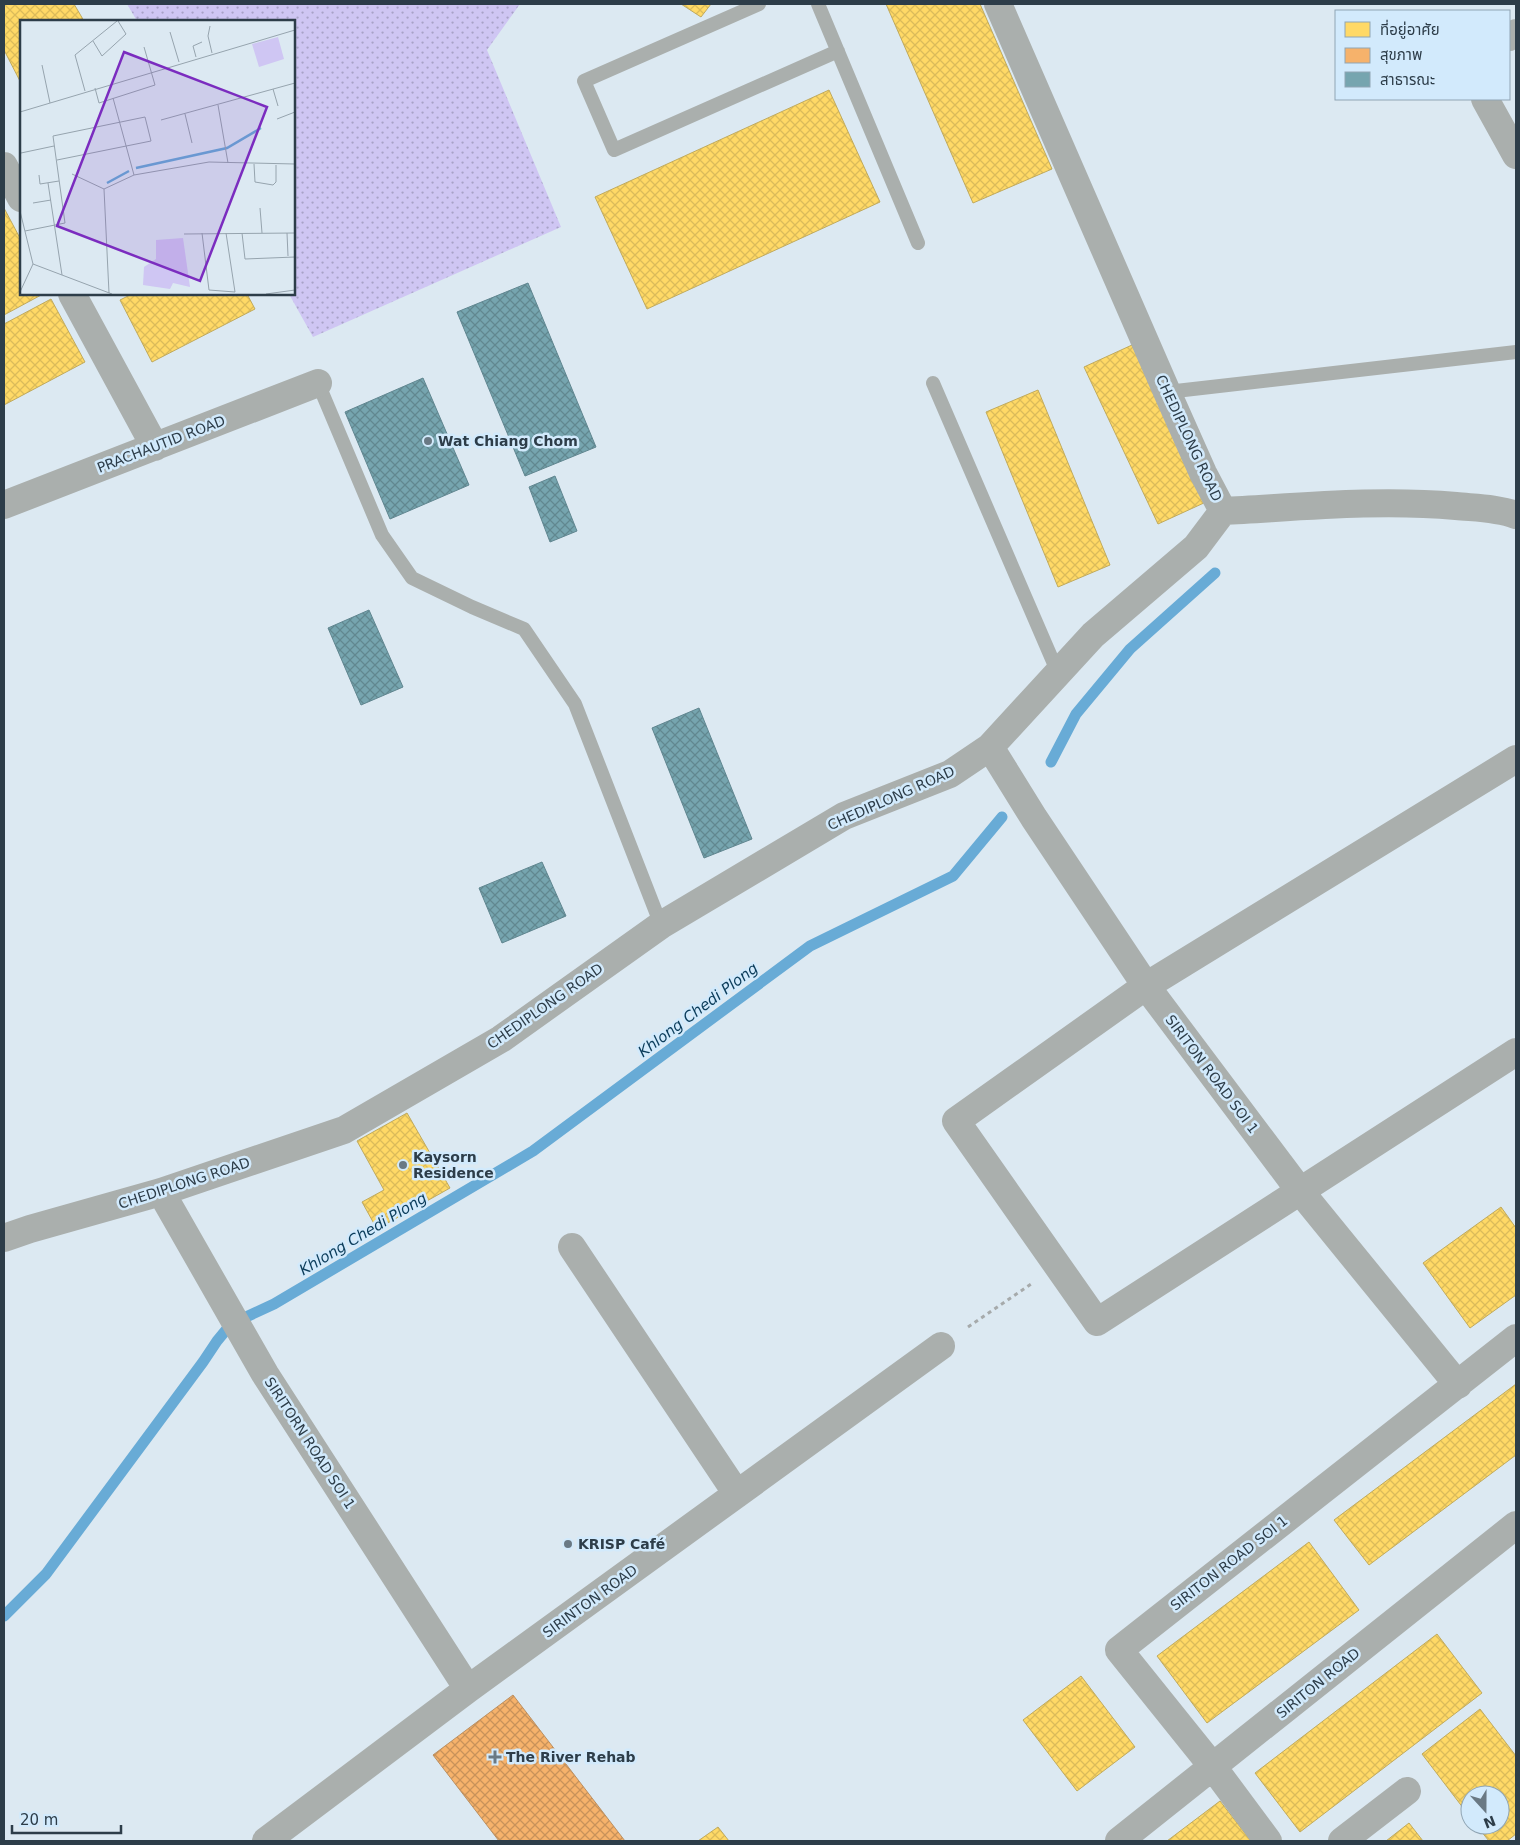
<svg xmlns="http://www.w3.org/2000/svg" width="1520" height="1845" font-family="'DejaVu Sans','Noto Sans Thai',sans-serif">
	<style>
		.grass { fill: url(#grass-dots) }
		.homes { fill: url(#homes-cross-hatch); stroke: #c0aa5d }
		.health { fill: url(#health-cross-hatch); stroke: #ba8f61 }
		.public { fill: url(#public-cross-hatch); stroke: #608690 }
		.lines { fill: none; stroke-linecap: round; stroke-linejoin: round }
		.stream { stroke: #68abd6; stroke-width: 11 }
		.path { stroke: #a6aaab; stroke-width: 3; stroke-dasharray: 4 4; stroke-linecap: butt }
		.lane { stroke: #aaafad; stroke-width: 14 }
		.street { stroke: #aaafad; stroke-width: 28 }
		.poi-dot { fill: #6a7984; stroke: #d2eafc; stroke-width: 2 }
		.labels { text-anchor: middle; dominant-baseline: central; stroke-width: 5; stroke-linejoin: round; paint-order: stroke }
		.street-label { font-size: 14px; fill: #2d3d49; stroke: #d2eafc }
		.poi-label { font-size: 14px; font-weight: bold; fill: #2d3d49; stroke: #d2eafc; text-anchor: start }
		.water-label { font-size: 15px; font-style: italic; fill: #0b3c5a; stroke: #d2eafc }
		.inset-river { fill: none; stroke: #68abd6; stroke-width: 2.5 }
		.inset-road { fill: none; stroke: #96a4ae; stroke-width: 1 }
		.view { fill: #7b2cbf; fill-opacity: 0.15; stroke: #7b2cbf; stroke-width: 2.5 }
		.inset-edge { fill: none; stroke: #2d3d49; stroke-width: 2.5 }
	</style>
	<defs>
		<pattern id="grass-dots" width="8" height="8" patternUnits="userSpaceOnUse" patternTransform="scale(1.25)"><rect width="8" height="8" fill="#cfc6f3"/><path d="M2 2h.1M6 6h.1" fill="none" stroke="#a8a2c7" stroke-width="1.8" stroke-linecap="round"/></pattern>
		<pattern id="homes-cross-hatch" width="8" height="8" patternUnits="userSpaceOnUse" patternTransform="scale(1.25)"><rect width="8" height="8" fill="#ffd966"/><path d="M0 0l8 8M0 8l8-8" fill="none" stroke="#dbbb5a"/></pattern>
		<pattern id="health-cross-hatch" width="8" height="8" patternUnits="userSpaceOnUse" patternTransform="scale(1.25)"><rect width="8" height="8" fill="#f6b26b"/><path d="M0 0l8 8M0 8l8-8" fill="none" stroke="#c8925a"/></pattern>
		<pattern id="public-cross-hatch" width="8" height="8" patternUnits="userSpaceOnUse" patternTransform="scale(1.25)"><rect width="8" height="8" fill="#76a5af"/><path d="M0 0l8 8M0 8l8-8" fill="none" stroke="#618890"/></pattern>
	</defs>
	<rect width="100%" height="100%" fill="#dce9f2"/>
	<path class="grass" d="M127,4H520L487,50L561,227L313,337L289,294H294V21H137Z"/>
	<path class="homes" d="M4,4H74L84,21H21V83L4,50Z
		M681,4H711L701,17Z
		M886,4H980L1052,169L973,203Z
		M829,90L880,202L647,309L595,197Z
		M4,208L21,240V294H43L4,315Z
		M132,294H247L255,309L152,362L120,300Z
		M51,299L85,362L4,405V324Z
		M1132,345L1206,502L1158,524L1084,367Z
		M1038,390L1110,565L1058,587L986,412Z
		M407,1113L450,1188L377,1229L362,1202L384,1190L357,1141Z
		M1501,1207L1516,1228V1295L1470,1328L1423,1263Z
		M1516,1384V1455L1369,1565L1334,1520Z
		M1309,1542L1359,1610L1207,1723L1157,1656Z
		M1437,1634L1482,1693L1300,1832L1255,1773Z
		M1081,1676L1135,1747L1077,1791L1023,1720Z
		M1480,1709L1516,1756V1834L1507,1841H1489L1476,1825H1500V1795H1470V1817L1422,1754Z
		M1220,1801L1251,1841H1167Z
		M1409,1823L1423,1841H1386Z
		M718,1827L729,1841H698Z"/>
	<path class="health" d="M513,1695L625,1841H499L433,1755Z"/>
	<path class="public" d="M528,283L596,447L525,476L457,312Z
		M423,378L469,485L390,519L345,412Z
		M555,476L577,531L550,542L529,487Z
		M369,610L403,687L361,705L328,628Z
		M699,708L752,839L704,858L652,728Z
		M542,862L566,916L502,943L479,888Z"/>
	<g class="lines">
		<path class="stream" d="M1051,762L1076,714L1130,649L1215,573
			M4,1616L46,1574L203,1362L217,1341L231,1324L274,1304L533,1151L810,946L953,876L1002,817"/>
		<path class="path" d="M968,1327L1031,1284"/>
		<path class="lane" d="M759,4L584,81L614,150L838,51
			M818,4L918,243
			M318,383L382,535L412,578L472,607L524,629L575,704L661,925
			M933,383L1058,673
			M1167,392L1516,352"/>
		<path class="street" d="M998,4L1167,392L1203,473L1223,511
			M1509,37L1516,33
			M1485,99L1516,155
			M4,166L21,198
			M72,294L155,447
			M4,505L318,383
			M1223,511C1300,507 1378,499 1456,506C1476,508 1497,508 1516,515
			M990,747L1034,818L1146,986L1300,1191L1458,1385
			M1516,759L1146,986L956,1121L1097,1322L1516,1052
			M161,1192L265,1374L468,1689
			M4,1238L30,1229L161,1192L344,1130L501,1039L661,925L844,816L950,774L990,747L1093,635L1196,547L1223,511
			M572,1247L737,1494
			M266,1841L468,1689L941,1346
			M1119,1841L1516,1525
			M1268,1841L1213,1767L1119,1650L1516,1338
			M1342,1841L1407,1791"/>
	</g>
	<g class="poi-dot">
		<circle cx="428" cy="441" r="5"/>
		<circle cx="403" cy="1165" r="5"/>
		<circle cx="568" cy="1544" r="5"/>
		<path d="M492.5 1749.5h5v5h5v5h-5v5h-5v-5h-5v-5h5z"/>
	</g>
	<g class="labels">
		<g class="street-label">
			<text transform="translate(1189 438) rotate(65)">CHEDIPLONG ROAD</text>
			<text transform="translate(161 444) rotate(-21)">PRACHAUTID ROAD</text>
			<text transform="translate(891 798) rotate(-24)">CHEDIPLONG ROAD</text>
			<text transform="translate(545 1006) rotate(-35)">CHEDIPLONG ROAD</text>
			<text transform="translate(1212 1074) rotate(53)">SIRITON ROAD SOI 1</text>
			<text transform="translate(184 1183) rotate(-18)">CHEDIPLONG ROAD</text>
			<text transform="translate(310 1443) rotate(57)">SIRITORN ROAD SOI 1</text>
			<text transform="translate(1229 1563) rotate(-38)">SIRITON ROAD SOI 1</text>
			<text transform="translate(590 1601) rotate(-36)">SIRINTON ROAD</text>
			<text transform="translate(1318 1683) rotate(-39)">SIRITON ROAD</text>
		</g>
		<g class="poi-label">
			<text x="438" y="441">Wat Chiang Chom</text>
			<text x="413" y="1157">Kaysorn<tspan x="413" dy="16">Residence</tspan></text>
			<text x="578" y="1544">KRISP Café</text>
			<text x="506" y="1757">The River Rehab</text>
		</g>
		<g class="water-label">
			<text transform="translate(698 1010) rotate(-37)">Khlong Chedi Plong</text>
			<text transform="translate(363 1234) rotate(-31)">Khlong Chedi Plong</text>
		</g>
	</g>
	<g transform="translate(20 20)">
		<rect width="275" height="275" fill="#dce9f2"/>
		<path d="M163,218L170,267L153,263L150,269L123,265L124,247L136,239V220Z" fill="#cfc6f3"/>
		<path d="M258,17L264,39L239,47L232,24Z" fill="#cfc6f3"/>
		<path class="inset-river" d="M116,148L207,128L241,108M87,163L109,151"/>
		<path class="inset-road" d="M190,6L188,16L192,33M150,12L159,42M73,21L82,36L106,14L98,1M176,37L173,26L182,22M22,45L30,83M75,68L79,83L135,65L124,27M253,69L258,86M65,71L55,35L97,1M93,78L114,155M198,85L208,143M0,92L275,10M165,94L172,123M257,99L275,92M141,100L275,63M1,133L34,126M234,144L235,162L253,165L256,162V145M52,154L84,169M19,155L20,164L39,161M28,163L42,255M84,169L114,155L189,142L275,144M84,169L89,273M13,183L31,180M240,188L242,213M0,191L13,244M5,211L45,203L33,116L125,97L131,121L37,140M182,213L189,270L215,272L206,213M222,213L225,239L275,237M267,213L268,236M164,214L275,213M0,272L13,244L92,274M246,274L275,270"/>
		<path class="view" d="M104,32L247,87L180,261L37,206Z"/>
		<rect width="275" height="275" class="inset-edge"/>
	</g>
	<rect width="1520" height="1845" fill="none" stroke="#2d3d49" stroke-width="10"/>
	<rect x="1335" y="10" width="175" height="90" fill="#d2eafc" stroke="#90a5b4"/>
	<rect x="1345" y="22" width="25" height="15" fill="#ffd966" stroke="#90a5b4"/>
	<text x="1380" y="35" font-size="15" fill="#2d3d49">ที่อยู่อาศัย</text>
	<rect x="1345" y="48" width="25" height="15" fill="#f6b26b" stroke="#90a5b4"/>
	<text x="1380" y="60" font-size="15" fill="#2d3d49">สุขภาพ</text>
	<rect x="1345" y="72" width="25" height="15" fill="#76a5af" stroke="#90a5b4"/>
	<text x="1380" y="85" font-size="15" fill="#2d3d49">สาธารณะ</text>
	<g transform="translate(1485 1810) rotate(159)"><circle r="24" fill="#d2eafc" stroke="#90a5b4"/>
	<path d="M0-4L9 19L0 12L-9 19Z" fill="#6a7984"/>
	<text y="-8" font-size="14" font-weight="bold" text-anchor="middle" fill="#2d3d49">N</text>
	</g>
	<path d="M12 1825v8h109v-8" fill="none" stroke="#2d3d49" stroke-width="2.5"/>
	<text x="20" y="1825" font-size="15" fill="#2d3d49" stroke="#d2eafc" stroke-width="4" paint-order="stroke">20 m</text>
</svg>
